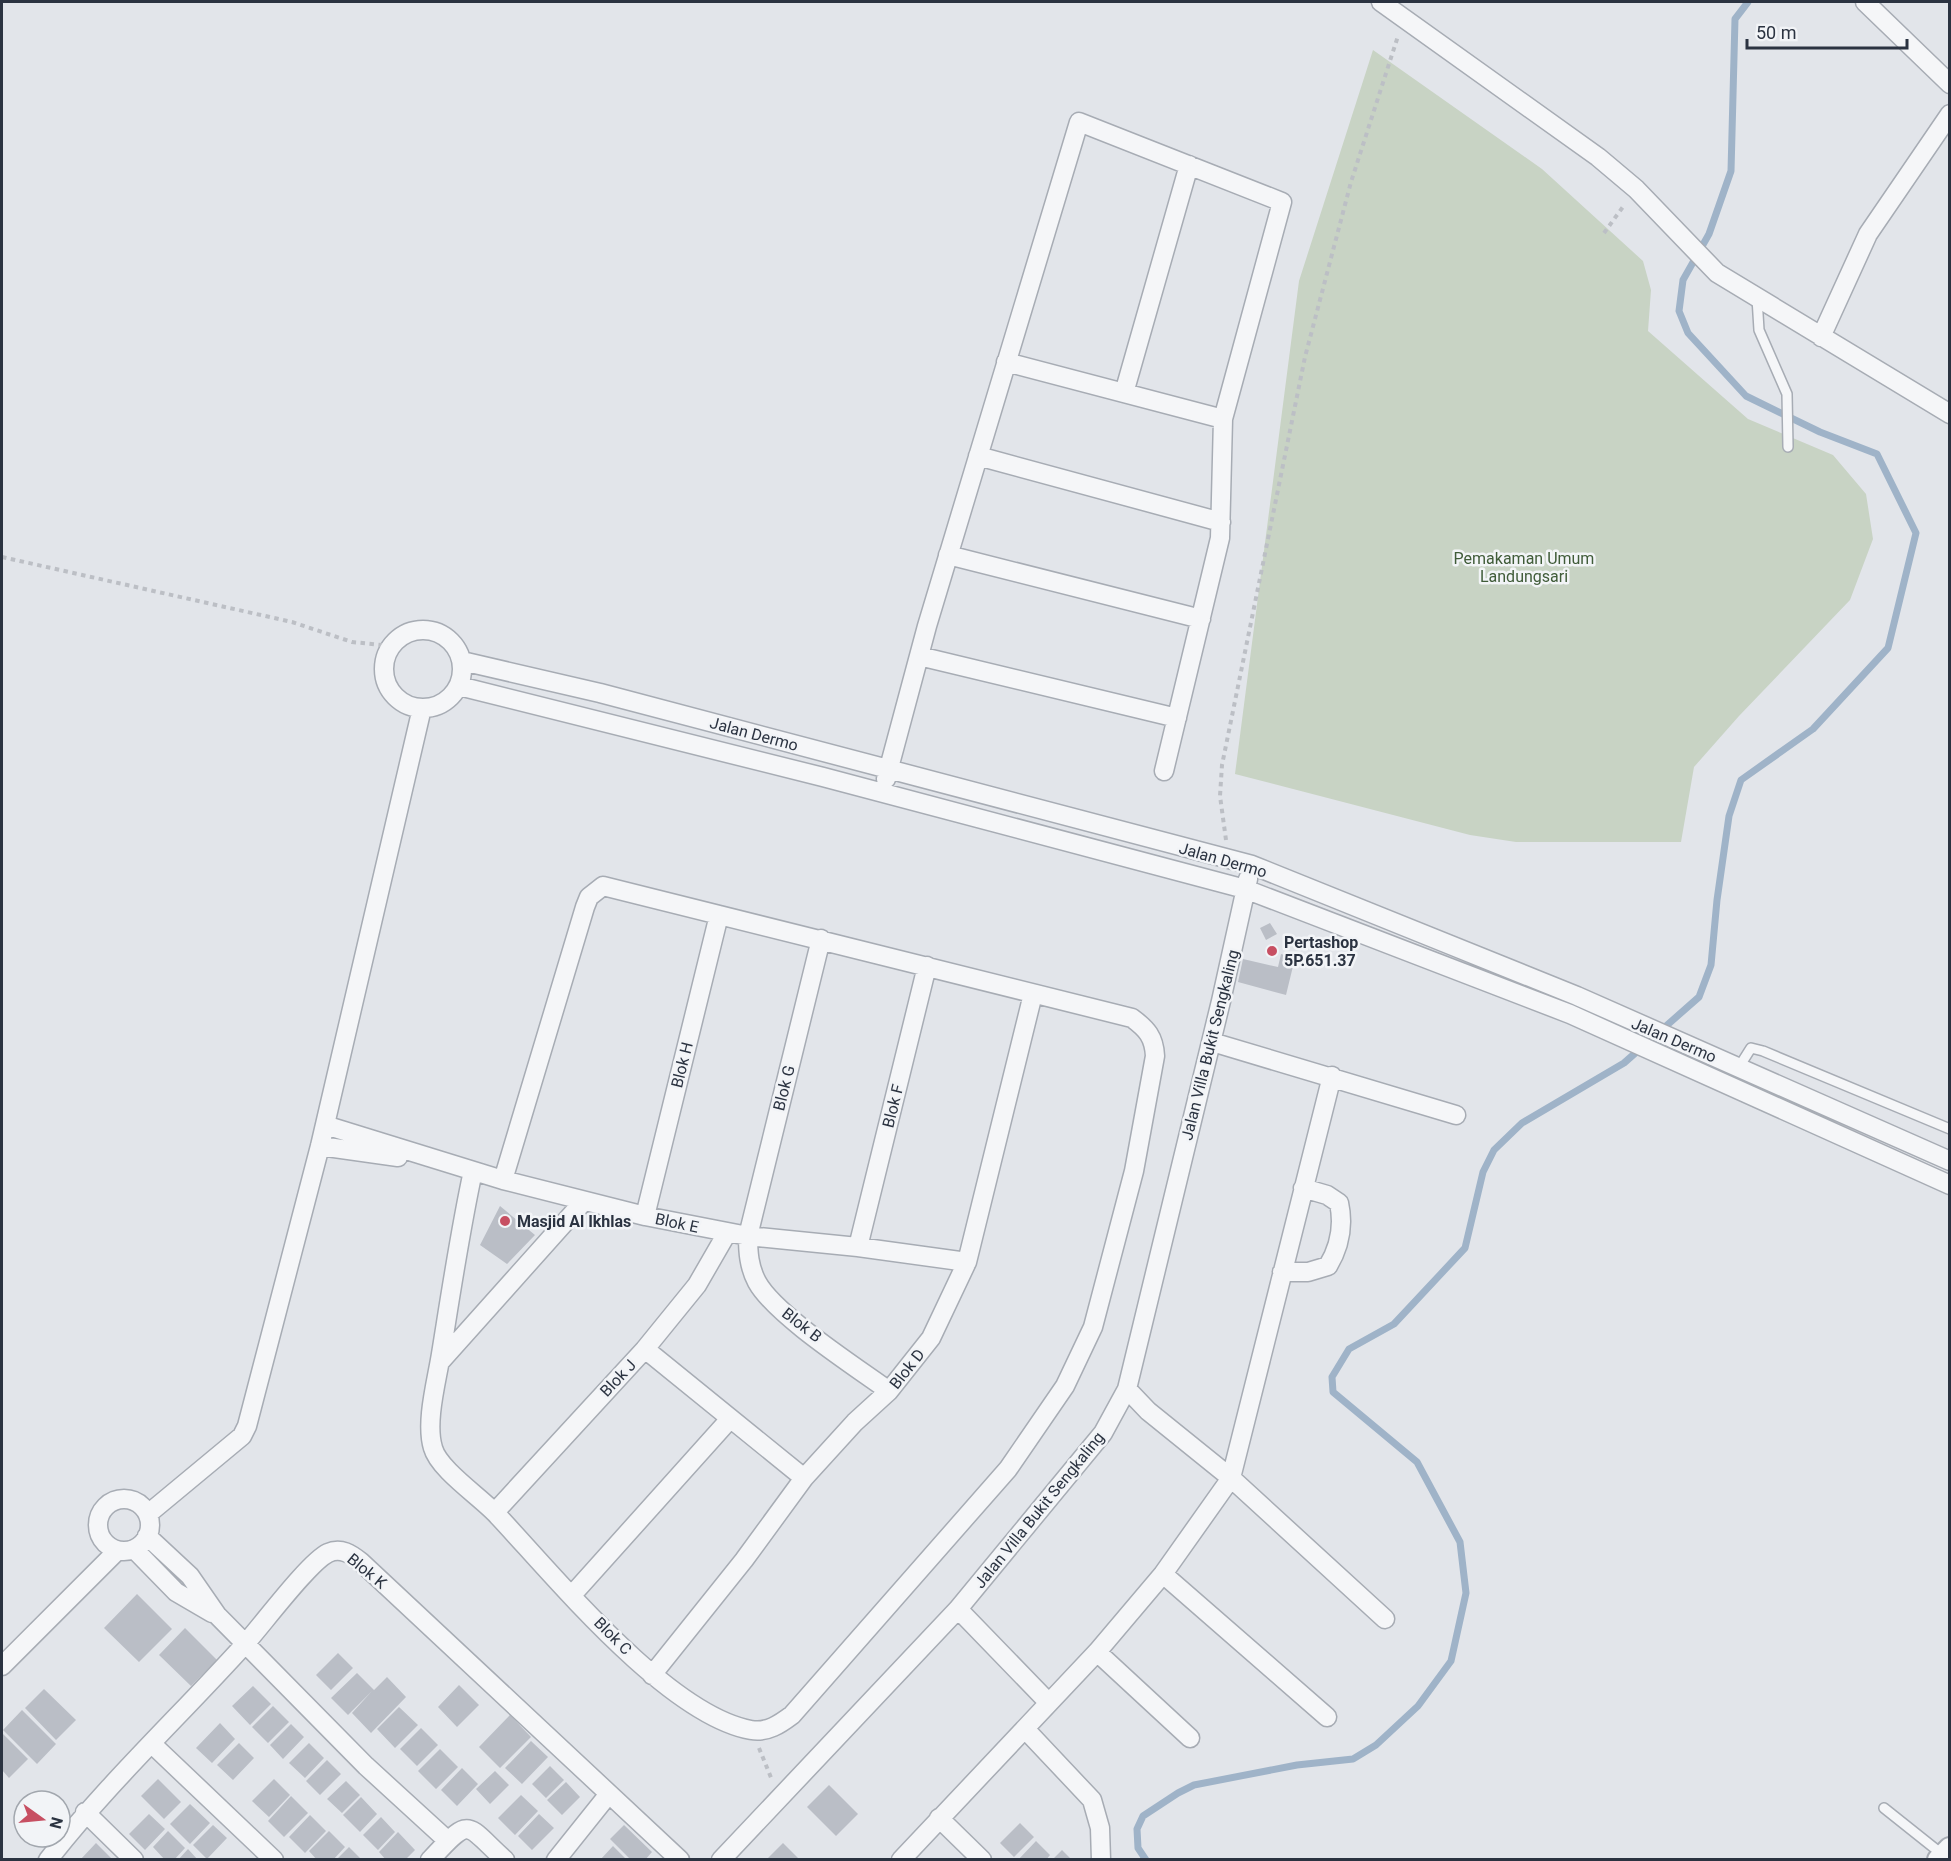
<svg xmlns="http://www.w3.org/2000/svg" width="1951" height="1861" font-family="Roboto,sans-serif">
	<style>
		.green { fill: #c8d3c4 }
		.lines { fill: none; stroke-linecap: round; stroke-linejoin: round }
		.stream { stroke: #9fb3c8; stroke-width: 7 }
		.building { fill: #babec6 }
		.service-casing { stroke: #a7acb4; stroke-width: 12 }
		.minor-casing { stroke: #a7acb4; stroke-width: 21 }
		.tertiary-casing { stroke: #a7acb4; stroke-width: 26 }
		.path { stroke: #bcbfc5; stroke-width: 4; stroke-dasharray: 4.5 4.5; stroke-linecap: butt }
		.service { stroke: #f5f6f8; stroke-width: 9 }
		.minor { stroke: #f5f6f8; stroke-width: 18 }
		.tertiary { stroke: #f5f6f8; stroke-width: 22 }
		.poi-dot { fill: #c74f62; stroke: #f2f4f7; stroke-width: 2 }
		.labels { text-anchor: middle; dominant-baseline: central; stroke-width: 5; stroke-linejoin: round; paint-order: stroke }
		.park-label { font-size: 16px; fill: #405c39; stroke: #f2f4f7 }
		.street-label { font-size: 16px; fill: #2b3341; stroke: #f2f4f7 }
		.poi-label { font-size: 16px; font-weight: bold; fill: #2b3341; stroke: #f2f4f7; text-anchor: start }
	</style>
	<rect width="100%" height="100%" fill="#e2e5ea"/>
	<path class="green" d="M1373,50L1542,169L1643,261L1651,290L1648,331L1748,419L1833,455L1866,494L1873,539L1850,600L1739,716L1694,767L1681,842H1516L1470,835L1235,774L1299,281Z"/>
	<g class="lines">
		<path class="stream" d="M1146,1860L1138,1848L1137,1829L1143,1816L1178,1793L1194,1785L1297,1765L1353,1759L1376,1745L1418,1706L1451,1661L1466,1593L1460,1542L1417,1462L1333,1392L1332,1377L1349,1349L1394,1324L1465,1248L1483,1172L1494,1150L1522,1123L1624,1063L1699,997L1711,965L1717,900L1729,816L1741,780L1813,729L1888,648L1916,533L1877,454L1820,432L1746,396L1688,333L1679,311L1683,280L1709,234L1731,171L1735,19L1748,2"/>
	</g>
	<path class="building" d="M1270,923L1277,934L1266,940L1260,928Z
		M1281,954L1295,958L1286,995L1238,982L1243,959L1278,967Z
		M500,1206L535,1235L507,1264L480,1245Z
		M137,1594L172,1629L139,1662L104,1628Z
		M185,1628L217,1660L191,1686L159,1655Z
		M338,1653L353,1668L331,1690L316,1675Z
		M357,1673L374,1690L387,1677L406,1697L371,1733L352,1713L372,1691L348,1715L331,1698Z
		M459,1685L479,1705L457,1727L438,1707Z
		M253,1686L271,1704L250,1725L232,1706Z
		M44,1689L76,1720L56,1740L25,1708Z
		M273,1706L289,1722L268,1743L252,1727Z
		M399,1707L418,1725L395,1748L377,1729Z
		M22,1710L56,1744L37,1764L3,1730Z
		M510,1715L531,1737L500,1768L479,1747Z
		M220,1723L235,1739L212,1763L196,1748Z
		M291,1724L304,1737L283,1759L270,1745Z
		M421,1728L438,1745L417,1766L400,1749Z
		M2,1733L28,1759L9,1778L2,1770Z
		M531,1741L548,1757L522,1784L505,1768Z
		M239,1743L254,1758L233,1780L217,1765Z
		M309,1743L324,1758L305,1778L289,1763Z
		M440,1749L458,1767L436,1789L418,1771Z
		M327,1760L341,1774L320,1795L306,1781Z
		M550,1766L564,1780L546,1798L532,1784Z
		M462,1768L478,1784L457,1806L441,1790Z
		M495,1771L509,1785L490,1804L476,1789Z
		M158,1779L181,1802L164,1819L141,1796Z
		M274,1779L290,1795L269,1817L252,1801Z
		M346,1781L360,1795L342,1813L327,1799Z
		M566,1782L580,1797L562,1815L547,1800Z
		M829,1785L858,1814L836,1836L807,1807Z
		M521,1795L538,1811L515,1835L498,1818Z
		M291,1796L308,1813L284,1837L268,1821Z
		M361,1797L377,1814L360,1832L343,1815Z
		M190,1804L210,1823L190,1844L170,1824Z
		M149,1814L165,1829L145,1850L129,1834Z
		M539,1814L554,1828L532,1850L518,1836Z
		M310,1815L326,1831L305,1853L289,1837Z
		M381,1817L395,1832L378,1850L363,1835Z
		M1020,1823L1034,1837L1014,1857L1000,1843Z
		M213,1825L227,1838L207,1859L193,1845Z
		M624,1825L652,1852L645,1860H631L610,1839Z
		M168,1831L185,1848L174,1860H165L153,1847Z
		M329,1831L345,1847L333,1860H317L309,1851Z
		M398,1832L415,1850L405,1860H386L379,1852Z
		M1036,1841L1050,1855L1046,1860H1018Z
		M96,1843L113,1860H80Z
		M783,1843L800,1860H766Z
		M613,1846L627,1860H600Z
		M349,1847L362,1860H336Z
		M188,1849L198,1860H178Z
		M1062,1850L1072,1860H1052Z"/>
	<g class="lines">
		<g class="service-casing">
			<path id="service" d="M1757,298L1759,330L1787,394L1788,447
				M1739,1067L1751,1048L1763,1051L1950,1129
				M1884,1808L1943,1855"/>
		</g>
		<g class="minor-casing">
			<path id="minor" d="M1381,2L1598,157L1636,189L1717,273L1950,414
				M1865,2L1950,84
				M1821,337L1868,234L1950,114
				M1006,362L1223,419
				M1124,393L1189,165
				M978,456L1221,522
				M948,555L1201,619
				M384 669a39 39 0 1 1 78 0a39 39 0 1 1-78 0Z
				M919,656L1177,718
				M462,661L600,693L1252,865L1577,996L1950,1161
				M459,686L823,777L1245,889L1570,1014L1950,1185
				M886,779L927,626L1079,122L1282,202L1223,419L1220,538L1164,771
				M821,939L748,1236C748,1252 749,1267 757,1282C775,1315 856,1367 889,1391
				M1212,1042L1456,1115
				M325,1125L503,1180L645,1216L748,1236L858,1247L967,1262
				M320,1146L398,1157
				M473,1171C460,1231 451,1292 441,1354C437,1380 425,1422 433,1448C439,1470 482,1498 498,1516C556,1578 668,1715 751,1730C767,1733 780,1724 792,1715L1008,1469L1065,1386L1093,1327L1134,1171L1155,1056C1154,1037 1147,1029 1132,1018L603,886L589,897L585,907L503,1180
				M645,1216L719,915
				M858,1247L927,966
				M1282,1272H1308L1328,1266C1340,1246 1344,1226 1339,1203L1327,1195L1303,1188
				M645,1349L804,1478
				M440,1362L583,1202
				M1127,1389L1148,1411L1231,1478L1385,1619
				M98 1525a26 26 0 1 1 52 0a26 26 0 1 1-52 0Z
				M495,1512L645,1349L697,1285L727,1233
				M148,1514L242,1436L247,1426L320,1146L422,708
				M147,1536L190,1576L217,1615L366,1766L448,1841
				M134,1549L176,1592L212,1613
				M1163,1574L1327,1717
				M572,1595L729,1420
				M958,1609L1049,1703
				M1097,1652L1190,1738
				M2,1666L117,1551
				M652,1675L744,1560L804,1478L855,1422L889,1391L931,1338L967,1262L1033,994
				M1026,1730L1092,1800L1100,1828L1101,1860
				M152,1744L274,1860
				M85,1812L134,1860
				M939,1818L982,1860
				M48,1860C108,1783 180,1716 245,1644C263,1624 309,1562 328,1553C341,1547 351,1554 361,1562L680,1860
				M430,1860C472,1815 464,1823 505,1860
				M556,1860L608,1795
				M721,1860L958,1609L1103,1433L1127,1389L1221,1001L1248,879
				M901,1860L1097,1652L1163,1574L1231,1478L1332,1076"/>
		</g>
		<g class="tertiary-casing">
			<path id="tertiary" d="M1939,1860L1950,1849"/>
		</g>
		<path class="path" d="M1604,233L1625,204
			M2,557L292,622L352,642L392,646
			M1226,840L1220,796L1222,765L1305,357L1351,182L1398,36
			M759,1748L772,1780"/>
		<use href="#service" class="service"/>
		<use href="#minor" class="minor"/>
		<use href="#tertiary" class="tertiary"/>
	</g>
	<g class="poi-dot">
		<circle cx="1272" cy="951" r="6"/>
		<circle cx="505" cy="1221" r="6"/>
	</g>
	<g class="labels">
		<g class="park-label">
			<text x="1524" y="558">Pemakaman Umum<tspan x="1524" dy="18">Landungsari</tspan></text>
		</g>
		<g class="street-label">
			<text transform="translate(754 734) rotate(15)">Jalan Dermo</text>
			<text transform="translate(1223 860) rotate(16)">Jalan Dermo</text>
			<text transform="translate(1674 1040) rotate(23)">Jalan Dermo</text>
			<text transform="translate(1210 1045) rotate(-76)">Jalan Villa Bukit Sengkaling</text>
			<text transform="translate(682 1065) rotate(-76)">Blok H</text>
			<text transform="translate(784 1088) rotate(-76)">Blok G</text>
			<text transform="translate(893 1106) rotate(-76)">Blok F</text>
			<text transform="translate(677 1223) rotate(12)">Blok E</text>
			<text transform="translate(802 1325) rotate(38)">Blok B</text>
			<text transform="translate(907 1369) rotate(-52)">Blok D</text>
			<text transform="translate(618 1378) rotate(-47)">Blok J</text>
			<text transform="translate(1039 1510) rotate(-51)">Jalan Villa Bukit Sengkaling</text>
			<text transform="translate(367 1571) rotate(39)">Blok K</text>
			<text transform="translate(613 1636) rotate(45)">Blok C</text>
		</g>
		<g class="poi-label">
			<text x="1284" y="942">Pertashop<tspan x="1284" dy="18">5P.651.37</tspan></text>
			<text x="517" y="1221">Masjid Al Ikhlas</text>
		</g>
	</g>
	<rect width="1951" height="1861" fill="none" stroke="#2b3341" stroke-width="6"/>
	<g transform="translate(42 1819) rotate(105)"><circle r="28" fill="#f2f4f7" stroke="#a2a7ae" stroke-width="1.5"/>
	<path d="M0-4.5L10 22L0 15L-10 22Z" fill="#c74f62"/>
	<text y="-9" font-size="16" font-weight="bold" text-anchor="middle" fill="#2b3341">N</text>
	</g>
	<path d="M1747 39v9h160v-9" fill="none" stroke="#2b3341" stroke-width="3"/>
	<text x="1756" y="39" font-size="18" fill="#2b3341" stroke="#f2f4f7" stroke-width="4.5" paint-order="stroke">50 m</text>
</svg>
